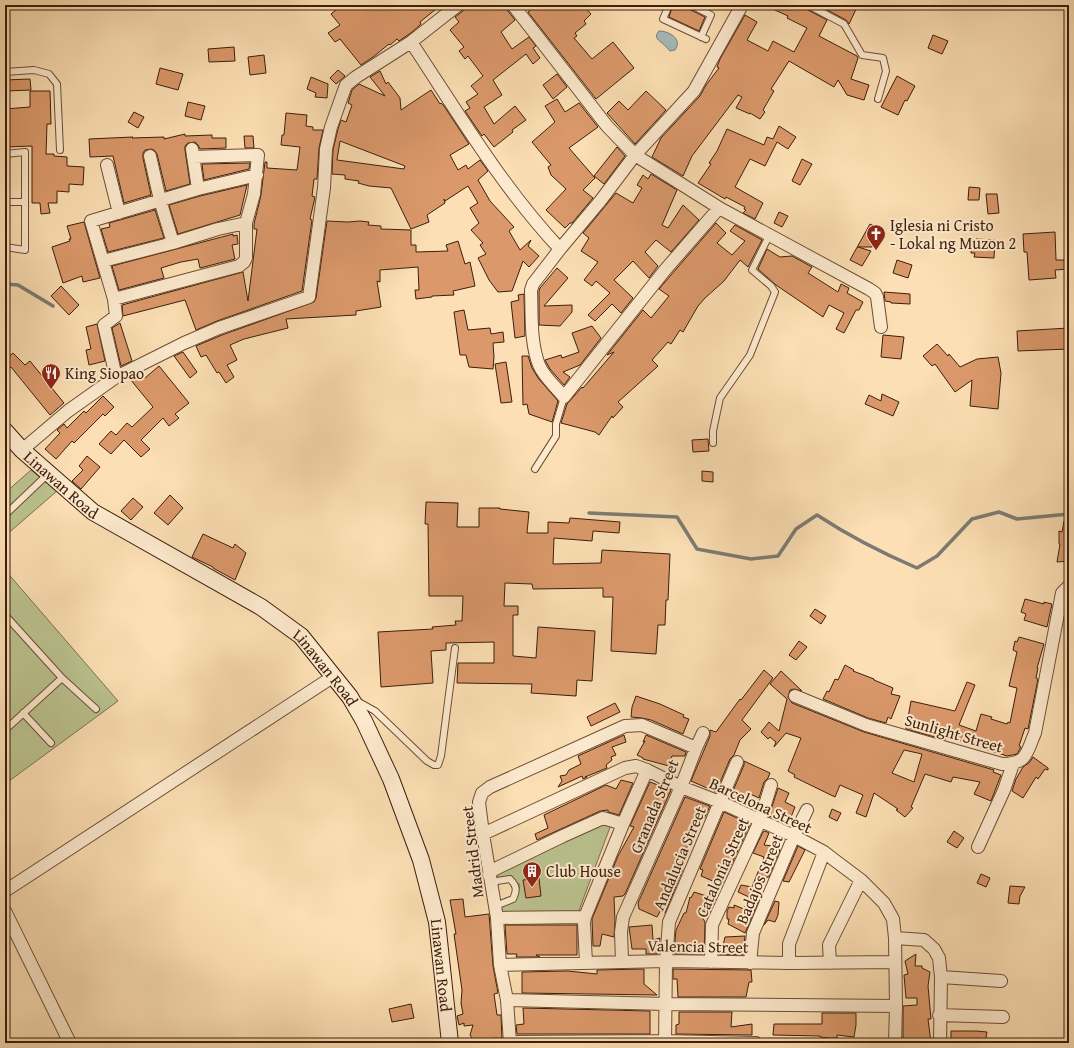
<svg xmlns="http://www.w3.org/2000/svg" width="1074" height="1048" font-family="'Gentium Book Plus',serif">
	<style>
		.green { fill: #bbc390; stroke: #7c704e }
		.water { fill: #a6b9b9; stroke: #7c7b73 }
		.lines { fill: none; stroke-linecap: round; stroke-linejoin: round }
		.stream { stroke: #7c7b73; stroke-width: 3.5 }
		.building { fill: #db996b; stroke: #3d1e0b; fill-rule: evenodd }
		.lane-casing { stroke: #6d4e35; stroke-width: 8 }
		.street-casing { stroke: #6d4e35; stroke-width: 14 }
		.secondary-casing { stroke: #3d1e0b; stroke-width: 18 }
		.lane { stroke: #fdeace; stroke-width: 6 }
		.street { stroke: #fdeace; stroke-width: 12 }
		.secondary { stroke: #fdeace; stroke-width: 16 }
		.labels { text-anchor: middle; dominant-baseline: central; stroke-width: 4; stroke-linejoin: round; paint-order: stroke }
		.poi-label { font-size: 16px; fill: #3d1e0b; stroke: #fdeace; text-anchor: start }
		.street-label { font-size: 16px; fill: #3d1e0b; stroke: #fdeace }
	</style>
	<rect width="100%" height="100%" fill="#fcdfb4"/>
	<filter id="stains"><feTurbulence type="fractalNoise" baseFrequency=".005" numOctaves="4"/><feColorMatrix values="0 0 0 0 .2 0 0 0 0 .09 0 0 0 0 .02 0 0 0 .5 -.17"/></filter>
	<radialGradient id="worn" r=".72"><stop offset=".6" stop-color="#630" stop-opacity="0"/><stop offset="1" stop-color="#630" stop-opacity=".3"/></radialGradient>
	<path class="green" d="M31,470L57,491L5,536V493Z
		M5,570L118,701L5,784Z
		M612,822L578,913L492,916L490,907L510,904L518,894L520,885L512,877C502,877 495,878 486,875L595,824Z"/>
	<path class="water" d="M659,31C669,31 683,39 675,50L670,51C667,48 665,45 662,43C657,39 654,37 659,31Z"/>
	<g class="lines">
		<path class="stream" d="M5,284L18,285L53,306
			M589,513L677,517L697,549L751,559L778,556L796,529L817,515C849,536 882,553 917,568L937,556L972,519L999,512L1017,519L1069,514"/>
	</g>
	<path class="building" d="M342,5H399L411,10L418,5H441L420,22L421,24L412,32L399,41L397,39L390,45L389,44L373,57L361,65L340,39L335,42L328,33L340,25L331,14Z
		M465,5H506L507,10L515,20L501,32L512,49L529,37L536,46L533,48L540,58L533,64L526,54L493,80L502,95L484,107L494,124L515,106L526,120L512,130L513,132L494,147L484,134L482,136L465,111L470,108L466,102L478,94L471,86L483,76L468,56L465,59L459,51L464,47L450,30L459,22L455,17L463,11Z
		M537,5H583L591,14L584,21L586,24L575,33L577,36L574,38L592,59L613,42L634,68L596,99L528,12Z
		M673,5H687L689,9L705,17L699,31L669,17Z
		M764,5H804L806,9L827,20L819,36L857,56L858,58L851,79L869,85L864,100L847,95L838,80L834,87L789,61L771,89L774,91L763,110L765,112L760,119L750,113V114L736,108L742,97L738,95L692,156L683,176L652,157L661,138L700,96L706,85L719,68L717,67L720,59L745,15L757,22L747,40L768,51L773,41L794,52L807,28L787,18L788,16Z
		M818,5H858L849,24L846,20Z
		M933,35L948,41L942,54L928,48Z
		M234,47L235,61L209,62L208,49Z
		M264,55L266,73L250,75L248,57Z
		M160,68L183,74L178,90L156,84Z
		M338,70L345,76L336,84L330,78Z
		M380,71L386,84L388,82L400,98L401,110L431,90L440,104L441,103L444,106L469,144L450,155L458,170L466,165L468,169L480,160L488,171L478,180L490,201L514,227L509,231L520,250L531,240L528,246L539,256L529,267L523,261L512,291L498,292L489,280L478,258L486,254L480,245L483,243L471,230L479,223L470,208L478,203L468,186L445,201L444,199L445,203L427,215L429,222L411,229L391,188L369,186L358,183L359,181L345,179V175L332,174L333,150L338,129L341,120L346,122L352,105L348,103L352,90L359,84L385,96L370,77ZM340,141L405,166L404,169L337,160Z
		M557,74L567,87L553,99L543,85Z
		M897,76L915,86L907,101L905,100L898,115L881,107Z
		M311,77L328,84L327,98L315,97L316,93L307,89Z
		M30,79L31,90L5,91V80Z
		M30,91H50L51,124H47L46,154H54V156L67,157V166L84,167L83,185L69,184V192L57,191V203H48L50,213L41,214L40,203H32V146L5,147V109L30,107Z
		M646,91L666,110L635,144L607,113L619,101L628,110Z
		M557,99L565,112L579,103L598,127L569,148L595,178L583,190L593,198L572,223H570L565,228L546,210L566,189L551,175L548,167L551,165L532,142L555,122L545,106Z
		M188,102L205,106L201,120L185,116Z
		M134,112L144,117L138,128L128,122Z
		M286,113L307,115L306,126L313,127V130H323L319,148L317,179H314L312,196L315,197L310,219L312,220L302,291L217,321L196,330L185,300L123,316L122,305L243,272L248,301L257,229H254V224L261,195L265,162H267V168L297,170L300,147L281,145L282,135H284Z
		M779,126L796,137L788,149L777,142L765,166L750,159L735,187L763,203L755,219L743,213L746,210L744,209L745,207L726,197L725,199L698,183L711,164L709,163L717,151L727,129L764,145L767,137L773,139Z
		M185,134V136L212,135V138H226V148L200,149L198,145L195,142L188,143L185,146V150L190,184L166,191L157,154L155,151L152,149L145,150L143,153V158L151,195L124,203L113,156L90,157L89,139L133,137L132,138L164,137V139Z
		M244,136H253L254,148H245Z
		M617,147L625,156L604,184L594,176Z
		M802,159L812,164L800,185L792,181Z
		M250,163L249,169L204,180L202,164Z
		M651,174L677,190L662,225L668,228L683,205L699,220L671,252L656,240L645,252L658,266L649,278L633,261L614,280L633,298L621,313L612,304L595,321L588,315L610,293L596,281L592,286L584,280L598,262L581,251L589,238L583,233L616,193L633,203L642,188L637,185L643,175L648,179Z
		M247,185L240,215L178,234L169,205L200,196Z
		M969,187L980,188L979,200H968Z
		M986,194H997L999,213L988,214Z
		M155,210L164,238L108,252L101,229L110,227L109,223Z
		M779,212L788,216L782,227L774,223Z
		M327,221L348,222L360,221L369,222L368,225L381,226V229L411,230V245H416V252L448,251L446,245L458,241L465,264L470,262L475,286L453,291L454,295L432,296V297L416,299L415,290H419L418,267L380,270V282L377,281L381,307L356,311V315L286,319L288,328L244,339L230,345L237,360L227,365L234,377L226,383L219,372L217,373L206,355L201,357L196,346L222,335L314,302L316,298Z
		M84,222L100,278L83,282L82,276L63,283L52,247L70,241L69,239H71L67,226Z
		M716,223L726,233L717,243L732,255L745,241L730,231L735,225L762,240L748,267L740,260L724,281L705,298L698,306L683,332L680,330L671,344L668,342L652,360L658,366L618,402L623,407L613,418L612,416L599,435L595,432L561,423L567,404L582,387L583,388L614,352L607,355L643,310L651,318L669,296L659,289Z
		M870,224L882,230L872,247H858L871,251L862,266L850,260Z
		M1055,232L1056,260H1069V269L1055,270L1056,278L1029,280L1027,252H1024L1023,234Z
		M233,234V236L237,235L238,243V244L232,245L235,259L200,268L198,259L181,262L161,268L164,278L119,290L112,266Z
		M976,239L995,240L994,258L974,257L975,253H971L972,243H975Z
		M915,240L934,241V250H915Z
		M767,249L780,257L792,256L812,267L808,273L838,292L841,284L849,288L847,293L863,302L859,310H856L844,333L836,329L844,313L829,305L823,317L776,285L758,269Z
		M897,260L912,265L908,278L893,273Z
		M557,268L568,278L544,306L572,305V312L560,326L539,325V291L540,288Z
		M61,286L79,305L69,315L51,296Z
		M884,292L910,294V304L891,303V302L885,301Z
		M524,294L525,336L515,338L511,302L519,300L518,295Z
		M464,310L468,330L490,328L491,334L503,332L504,342L493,343L494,357L493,369L469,367L466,355H460L454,312Z
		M120,323L132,361L121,366L112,328Z
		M97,324L105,361L89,365L86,350L91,349L86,327Z
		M592,326L601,338L580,365L563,372L570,377L564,385L550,369L545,360L561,355L562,358L579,352L572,333Z
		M1069,328V349L1018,351L1017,331Z
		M883,335L904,337L901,359L881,357Z
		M937,344L948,356L949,354L960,367L977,359L998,357L1001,373L998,409L970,406L972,380L955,392L935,364L932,366L923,356Z
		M183,352L197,372L190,378L174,356Z
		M13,353L25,365L30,361L64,403L50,415L11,367L5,372V360Z
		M522,356H528L532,368L538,378L558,401L552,422L529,414L527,404L523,405Z
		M506,362L512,402L501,403L495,364Z
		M159,366L189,403L175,414L179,418L169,426L163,418L141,440L150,449L141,457L124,440L111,454L99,444L111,431L116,435L127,423L132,427L153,407L130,379L141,373L145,378Z
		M882,394L899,402L893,416L865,404L869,395L881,401Z
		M103,396L114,407L105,416L103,414L74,443L72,441L56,459L45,449L60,433L57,430L64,424L67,428L84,411L86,413Z
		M708,439L709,451L693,452L692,440Z
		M87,456L100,467L81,489L72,481L83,470L79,466Z
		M702,471L713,472V482L702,481Z
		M170,495L183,508L168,525L154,513Z
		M133,498L143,507L131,520L121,511Z
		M426,502L458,503L457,527H479V508H500V509L529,512L527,533H548V522L569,523L570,518L620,522L619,533L593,531L592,541L554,538L553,564L601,563L602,550L670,554L668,600H666L665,625H658L656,654L611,651L613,597H603V588L533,589L532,584L505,583L504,606H518V615H513V656L536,658L538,627L595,631L592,681L577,680L576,696L531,693L532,684L457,683L458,663H494V642L446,643V650L431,651L433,683L381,687L378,632L433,629L432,627L456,625L455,621H462L463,596H429L428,524H425Z
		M1064,521H1069V561L1057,562L1060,544H1059V531L1062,532Z
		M203,534L233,548L235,544L246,553L235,580L213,568V567L192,557Z
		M1025,599L1044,604V602L1052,604L1047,627L1024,620L1026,614L1021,612Z
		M815,609L826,616L821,624L810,616Z
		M1019,637L1044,644L1037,668H1038L1036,678L1038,679L1028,729L1025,728L1019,746L1021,747L1017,754L1007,756L946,736L945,740L906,729L911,701L955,711L967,682L975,685L959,725L976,731L981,714L992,717L991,719L1007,724L1008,722L1010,723L1017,688L1009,686L1017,652L1013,650L1015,641L1017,642Z
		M799,641L807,647L796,660L789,655Z
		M845,665L854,670L853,671L874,679V680L893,688L891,694L900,696L891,719L888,717L886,723L868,718L823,699L827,691L829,692L835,679L838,680Z
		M764,670L773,678L742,720L751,729L740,740L734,755L730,759L716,792L691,781L710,736V730L716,732L740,699L741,700Z
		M781,671L802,691L794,689L790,690L788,697L792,703L864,732L994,770L993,772L1001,775L991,801L974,794L980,782L953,777L951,782L925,774L911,807L913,808L905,817L896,810L898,809L874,793L866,817L856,813L863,795L840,785L835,797L794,777L795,775L788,771L801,738L786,733L774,747L776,742L770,737L768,739L761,732L769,722L779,731L787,699L770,684ZM904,750L922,754L914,782L892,773Z
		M636,696L660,704L684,715L683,717L689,719L683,734L651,720L642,718L631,717L632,707Z
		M615,703L620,712L591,726L587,717Z
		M624,735L626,742L612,747L616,755L611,757L612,760L606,765L607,768L585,777H587L583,779L582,776L558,787L562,781L560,776L566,775L569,770L581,764L578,756Z
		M646,735L686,752L685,756H672L669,766L643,759V758L637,755L645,741L643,742Z
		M1033,757L1048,768V770L1045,769L1038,779L1036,777L1023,798L1012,791L1016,779L1023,767L1030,762Z
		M744,761L770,773L768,778L764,782L759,798L748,793L743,804L730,798L744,765Z
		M621,780L633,783L619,815L608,812V810L600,811L537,840L535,834L548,828L544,815L606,785L616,789Z
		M650,782L671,790L625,894L623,896L614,897L615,922L614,937L602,934L600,946H593L592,919L618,856L634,827L630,826Z
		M778,788L789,793L785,802L795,807L791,817L779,816L777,819L769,816Z
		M685,797L710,806L704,819L699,817L689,842L679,868L683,869L665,913L661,910L657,917L639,909L638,903Z
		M832,809L841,813L837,821L829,817Z
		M724,812L750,824L722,885L701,876L703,870L700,869Z
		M765,831L769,833L764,845L774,846L780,850L769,877H767L766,880L760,881V898L745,933L728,924L729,919H727V911L729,907L734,908V905L744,909L749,897L738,892L741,885L752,887L764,857L753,853L763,832Z
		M954,831L964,838L957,848L947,842Z
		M798,846L805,850L789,882L783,881Z
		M981,874L990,878L986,887L977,883Z
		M539,878L541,896L526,898L523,880Z
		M1010,886L1025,887L1020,896L1019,904L1008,903Z
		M694,892L716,899L709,914L697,908L705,922L704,954H676L674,951L676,930L684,913H686L690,897L691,898Z
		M463,899L465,917L489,914L493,966L498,993L494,994L497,1015H501L502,1040H497V1038L474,1041L470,1035L473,1025L464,1026V1023L459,1025L457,1016L463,1014L461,1003L462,990L454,934H456L450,900Z
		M775,901L779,902L778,915L775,922L768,920L764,925Z
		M505,925H577V955H536L540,957H516L517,954H507Z
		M652,925L653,940L660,938L657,954H646V949H632L629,927Z
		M745,936L743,955L719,954V945L722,950L725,937Z
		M916,954L915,966H922V968L930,972L928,986L931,1019H928L931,1043H911V1041H903V1006L917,1005V998H906L904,975L908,974L905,961Z
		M644,969V984L657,995L522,993V972L568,971L597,974V970Z
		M673,969L751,970L752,982H749L746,997H678L677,979H673Z
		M411,1004L414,1018L392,1022L389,1009Z
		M523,1008L650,1011V1034H517L516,1025L524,1024Z
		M679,1012H732L731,1027L752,1024V1035L676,1034V1025L679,1024Z
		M822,1013H856V1025L854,1037L837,1035V1038H829L820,1037V1036L773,1035L774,1024H822Z
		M951,1031H976L987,1032L985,1043H951Z"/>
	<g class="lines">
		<g class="lane-casing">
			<path id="lane" d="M669,5L663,19L706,39
				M691,5L711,15L701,37
				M808,5L844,24L862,55L883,58L886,71L878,99
				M5,72L34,70L49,74L57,84L60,150
				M5,154L25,152V250L5,247
				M5,202H25
				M713,443V431L720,398L750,355L775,292L771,286L752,270L770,234
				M535,469L556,436V424L564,397
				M5,515L48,474
				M5,615L62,678L96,709
				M357,701L375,711L427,761L434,765H438L441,756L455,648
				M23,713L51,743
				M5,730L62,678
				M491,885L497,881L510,879C517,886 517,890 513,899L495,906"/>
		</g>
		<g class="street-casing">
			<path id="street" d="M458,5L411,42C458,113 502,187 560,249
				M513,5L607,126L635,155L721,209L869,289L875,293L877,297L881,327
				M192,149L198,189
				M150,156L160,200L173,243
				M107,165L119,213
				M719,208L665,270L564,397C556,387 544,377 539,365C530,342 532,314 531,290L533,284L560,249L601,200L635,155L694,91L742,5
				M103,261L173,243L218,229L246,223
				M114,299L239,266L244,262L246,258V223L254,194L258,155L193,157
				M116,377L104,325L116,316L114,299L91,221L198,189L257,175
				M22,450L68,411L116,377L184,343L219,328L309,297L324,188L326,149L331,127L342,96L346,85L356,77L411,42
				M795,696L866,725L1002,764C1027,764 1026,754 1035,733L1062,593L1069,586
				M483,834L625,768L636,766L647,770L681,787L720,802L794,836L824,852L833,859L861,880L884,903L893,919L895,938L896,1006L895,1043
				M978,847L1004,790L1013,764
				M489,875L493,870L563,836L603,818L623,824
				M5,891L334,676
				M5,911L70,1043
				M497,918L585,917
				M895,938L924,940L934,949L939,958L941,977L940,1043
				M622,961L621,932L623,917L681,787L696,748L703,733
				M711,962L712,925L760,821L771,785
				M586,963L584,923L585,917L623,824L647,770
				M750,963L753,933L794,836L807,810
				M789,963V944L824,852
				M830,963L829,945L861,880
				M500,965L666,961L789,963L895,962
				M941,977L1001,981
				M507,1000L666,1004L896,1006
				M939,1015L1003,1017
				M510,1042L665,1041L756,1043
				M510,1043L507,1000L500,965L497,918L483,834L479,802L482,793L490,787L625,726L642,725L696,748
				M665,1043L666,961L669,922L737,762"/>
		</g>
		<g class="secondary-casing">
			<g id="secondary">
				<path id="s1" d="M5,431L22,450L93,512L261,607L301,636L350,697L364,721L391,779L421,860L437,922L450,1043"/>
			</g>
		</g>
		<use href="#lane" class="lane"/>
		<use href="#street" class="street"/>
		<use href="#secondary" class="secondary"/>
	</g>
	<defs>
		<g id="church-pin" transform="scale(1)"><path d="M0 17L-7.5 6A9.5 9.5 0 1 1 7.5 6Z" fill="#8f2418" stroke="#fdeace"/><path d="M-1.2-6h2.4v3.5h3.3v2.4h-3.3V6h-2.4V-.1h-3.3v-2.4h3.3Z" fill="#fff"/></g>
		<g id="restaurant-pin" transform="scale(1)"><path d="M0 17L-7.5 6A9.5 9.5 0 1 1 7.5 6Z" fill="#8f2418" stroke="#fdeace"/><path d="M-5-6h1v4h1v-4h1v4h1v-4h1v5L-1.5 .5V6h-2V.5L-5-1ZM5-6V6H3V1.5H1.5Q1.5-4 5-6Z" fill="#fff"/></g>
		<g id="building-pin" transform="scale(1)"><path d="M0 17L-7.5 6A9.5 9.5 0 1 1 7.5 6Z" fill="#8f2418" stroke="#fdeace"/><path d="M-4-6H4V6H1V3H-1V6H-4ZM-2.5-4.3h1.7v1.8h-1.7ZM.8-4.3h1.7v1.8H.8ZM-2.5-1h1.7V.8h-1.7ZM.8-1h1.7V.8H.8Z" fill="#fff"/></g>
	</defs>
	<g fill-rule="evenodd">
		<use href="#church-pin" x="876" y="234"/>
		<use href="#restaurant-pin" x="51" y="373"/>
		<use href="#building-pin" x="532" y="871"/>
	</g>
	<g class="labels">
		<g class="poi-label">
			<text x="890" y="225">Iglesia ni Cristo<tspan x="890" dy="18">- Lokal ng Muzon 2</tspan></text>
			<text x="65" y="373">King Siopao</text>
			<text x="546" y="871">Club House</text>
		</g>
		<g class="street-label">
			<text stroke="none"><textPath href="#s1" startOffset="78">Linawan Road</textPath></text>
			<text stroke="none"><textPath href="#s1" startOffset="402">Linawan Road</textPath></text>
			<text transform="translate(954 733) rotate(16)">Sunlight Street</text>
			<text transform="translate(761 805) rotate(25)">Barcelona Street</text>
			<text transform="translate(654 806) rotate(-67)">Granada Street</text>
			<text transform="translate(472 852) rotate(-97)">Madrid Street</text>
			<text transform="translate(679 858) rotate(-67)">Andalucia Street</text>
			<text transform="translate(722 867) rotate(-66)">Catalonia Street</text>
			<text transform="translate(759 879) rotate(-67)">Badajos Street</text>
			<text transform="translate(698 946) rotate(1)">Valencia Street</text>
			<text stroke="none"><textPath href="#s1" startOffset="726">Linawan Road</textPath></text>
		</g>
	</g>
	<rect width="1074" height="1048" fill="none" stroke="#fcdfb4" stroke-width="20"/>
	<rect x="6" y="6" width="1062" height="1036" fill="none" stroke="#3d1e0b" stroke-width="2"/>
	<rect x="10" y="10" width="1054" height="1028" fill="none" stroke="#3d1e0b"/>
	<rect width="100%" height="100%" filter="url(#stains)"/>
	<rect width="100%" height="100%" fill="url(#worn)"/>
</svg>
